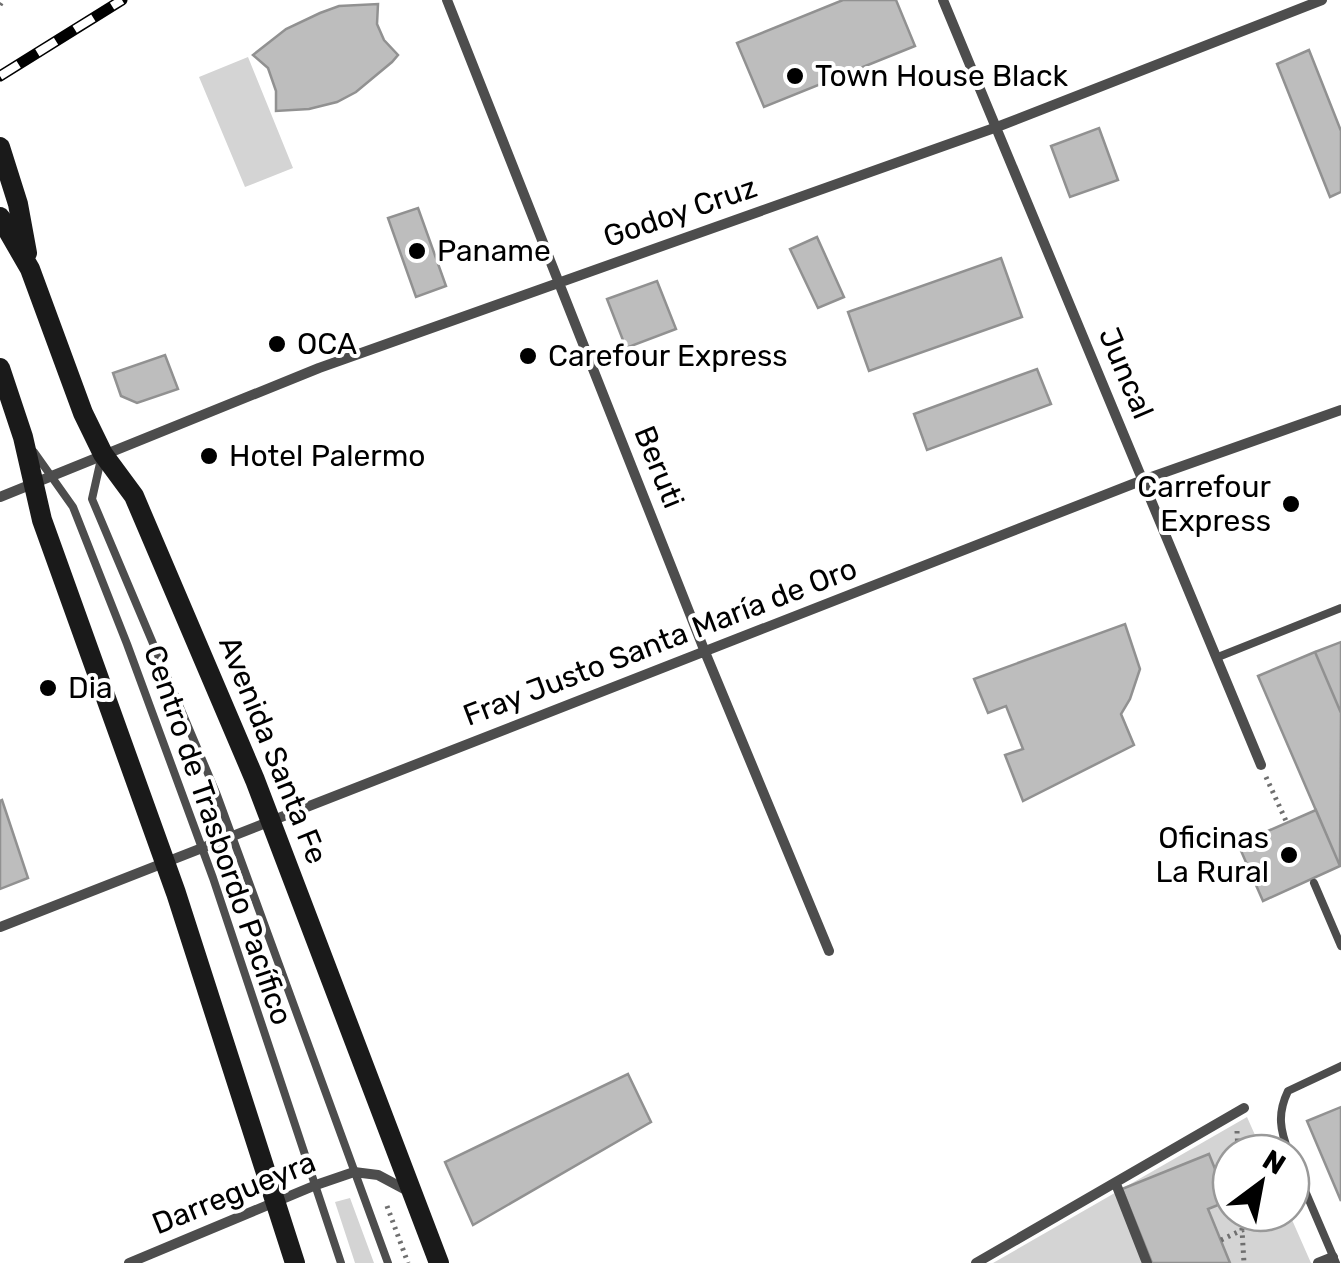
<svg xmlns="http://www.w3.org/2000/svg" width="1341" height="1263" font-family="Rubik,sans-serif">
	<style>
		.green { fill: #d4d4d4 }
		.building { fill: #bdbdbd; stroke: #919191; stroke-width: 2.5 }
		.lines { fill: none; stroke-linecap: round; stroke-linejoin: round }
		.path { stroke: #6f6f6f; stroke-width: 5; stroke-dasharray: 2.5 5; stroke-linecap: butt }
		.lane { stroke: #4d4d4d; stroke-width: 8 }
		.street { stroke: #4d4d4d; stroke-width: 10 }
		.secondary { stroke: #1a1a1a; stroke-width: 20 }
		.rail-casing { stroke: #000; stroke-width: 11 }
		.rail { stroke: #fff; stroke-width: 8; stroke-dasharray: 22; stroke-linecap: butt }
		.poi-dot { fill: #000; stroke: #fff; stroke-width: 4 }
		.labels { text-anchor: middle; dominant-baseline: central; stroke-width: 8; stroke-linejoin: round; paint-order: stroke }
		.poi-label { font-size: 30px; fill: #000; stroke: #fff; text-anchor: start }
		.street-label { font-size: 30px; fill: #000; stroke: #fff }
	</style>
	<rect width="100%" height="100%" fill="#fff"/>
	<path class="green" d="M248,57L293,168L245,187L199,77Z
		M1247,1117L1263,1153H1231V1213H1289L1311,1263H993Z
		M350,1198L374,1263H355L335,1202Z"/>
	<path class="building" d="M843,0H896L915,46L764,107L737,43Z
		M378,4L377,24L384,40L398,55L392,62L356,92L337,102L309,109L276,111V91L268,68L253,55L286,29L320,13L339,6Z
		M1309,50L1341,131V192L1330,197L1277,64Z
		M1099,128L1118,180L1070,197L1051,146Z
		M418,208L446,286L416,297L388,218Z
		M817,237L844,297L818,308L790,249Z
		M1001,258L1022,317L869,371L848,312Z
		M657,281L676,329L626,348L607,299Z
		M165,355L178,389L137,403L121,396L113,373Z
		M1037,369L1051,404L927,450L914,414Z
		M1125,624L1140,669L1130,699L1121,714L1134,745L1023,801L1005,755L1023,749L1006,706L988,713L974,679Z
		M1341,642V713L1315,652Z
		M1315,652L1341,713L1340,866L1258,676Z
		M2,800L28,878L0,889V801Z
		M1316,810L1340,866L1263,901L1238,844Z
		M628,1074L651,1122L473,1225L445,1162Z
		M1341,1107V1201L1307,1121Z
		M1209,1154L1228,1201L1208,1209L1230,1263H1152L1122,1189Z"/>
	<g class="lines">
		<path class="path" d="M0,5L3,0
			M1266,777L1287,823
			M1237,1131L1238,1153
			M387,1206L408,1263
			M1241,1213L1244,1263
			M1221,1240L1278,1213"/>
		<path class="lane" d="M34,452L73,507L127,644L213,878L341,1263
			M101,459L92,499L217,795L388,1263
			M1218,657L1341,608
			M1314,883L1341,946
			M1289,1153C1280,1130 1277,1114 1288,1091L1341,1066
			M1291,1158L1336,1263"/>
		<path class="street" d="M447,0L705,652L829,951
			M943,0L1261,765
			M0,497L319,368L997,127L1322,0
			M0,927L1143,480L1341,410
			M1116,1184L1147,1263
			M129,1263L316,1185L354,1172L378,1175L408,1191
			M976,1263L1244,1108
			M1318,1263L1333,1257"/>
		<path class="secondary" d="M0,147L18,204L27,253
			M0,217L30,269L83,413L103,454L134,496L255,780L439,1263
			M0,368L23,437L42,520L176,893L295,1263"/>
		<g class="rail-casing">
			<path id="rail" d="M0,76L122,0"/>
		</g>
		<use href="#rail" class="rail"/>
	</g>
	<g class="poi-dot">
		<circle cx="795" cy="76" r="10"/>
		<circle cx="417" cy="251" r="10"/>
		<circle cx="277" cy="344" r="10"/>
		<circle cx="528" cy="356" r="10"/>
		<circle cx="209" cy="456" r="10"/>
		<circle cx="1291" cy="504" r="10"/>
		<circle cx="48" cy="688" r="10"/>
		<circle cx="1289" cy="855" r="10"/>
	</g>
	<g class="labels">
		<g class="poi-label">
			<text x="815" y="76">Town House Black</text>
			<text x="437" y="251">Paname</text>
			<text x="297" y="344">OCA</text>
			<text x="548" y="356">Carefour Express</text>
			<text x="229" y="456">Hotel Palermo</text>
			<text x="1271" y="487" text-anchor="end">Carrefour<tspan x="1271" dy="34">Express</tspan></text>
			<text x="68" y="688">Dia</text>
			<text x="1269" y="838" text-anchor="end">Oficinas<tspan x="1269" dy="34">La Rural</tspan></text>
		</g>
		<g class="street-label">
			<text transform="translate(680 212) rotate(-19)">Godoy Cruz</text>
			<text transform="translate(1126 373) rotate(67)">Juncal</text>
			<text transform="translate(659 467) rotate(68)">Beruti</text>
			<text transform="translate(660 642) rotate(-21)">Fray Justo Santa María de Oro</text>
			<text transform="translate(273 750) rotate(68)">Avenida Santa Fe</text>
			<text transform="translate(218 835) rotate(71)">Centro de Trasbordo Pacífico</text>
			<text transform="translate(234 1193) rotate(-22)">Darregueyra</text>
		</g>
	</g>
	<g transform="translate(1261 1183) rotate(32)"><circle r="48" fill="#ffffff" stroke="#999999" stroke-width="2.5"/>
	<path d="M0-8L18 38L0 25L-18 38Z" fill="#000000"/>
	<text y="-15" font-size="28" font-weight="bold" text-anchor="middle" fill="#000000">N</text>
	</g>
</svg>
